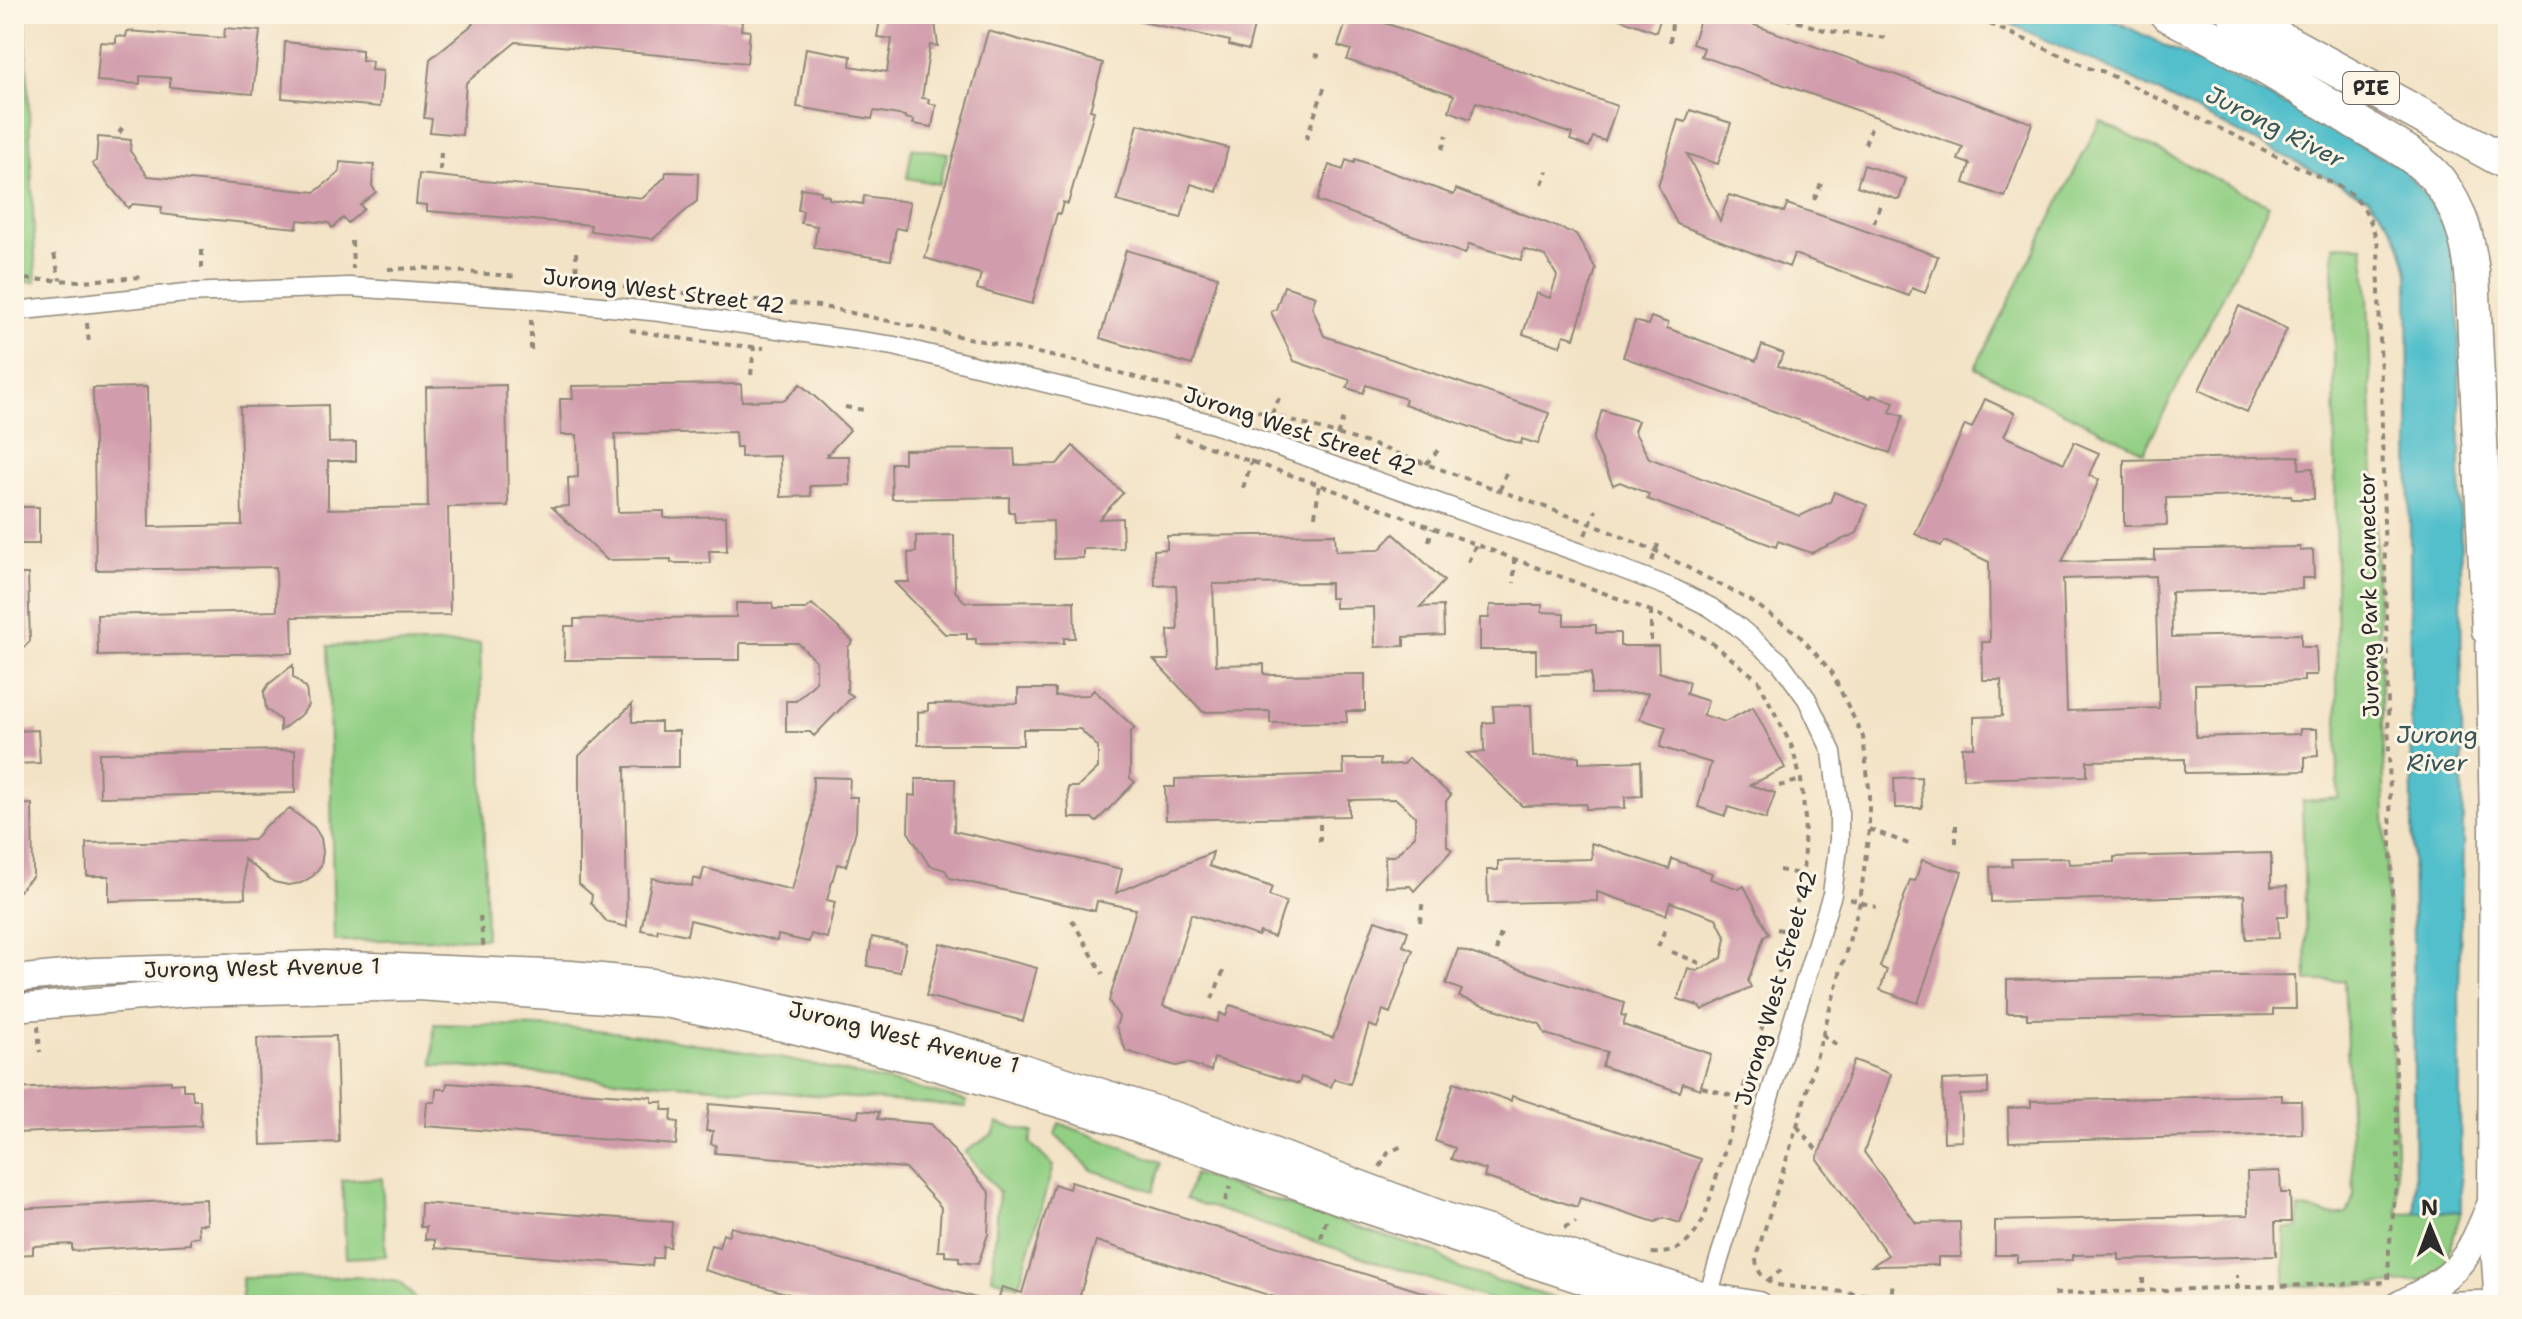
<svg xmlns="http://www.w3.org/2000/svg" width="2522" height="1319" font-family="'Shantell Sans',sans-serif">
	<style>
		.green { fill: #92cf84; stroke: #5e7d58; stroke-width: 2 }
		.water { fill: #52bfcb; stroke: #3e757b; stroke-width: 2 }
		.building { fill: #d19dac; fill-rule: evenodd }
		.lines { fill: none; stroke-linecap: round; stroke-linejoin: round }
		.street-casing { stroke: #8f8778; stroke-width: 21 }
		.secondary-casing { stroke: #8f8778; stroke-width: 29 }
		.highway-casing { stroke: #8f8778; stroke-width: 37 }
		.path { stroke: #8f8778; stroke-width: 4; stroke-dasharray: 6 6; stroke-linecap: butt }
		.street { stroke: #fff; stroke-width: 18 }
		.secondary { stroke: #fff; stroke-width: 26 }
		.highway { stroke: #fff; stroke-width: 34 }
		.labels { text-anchor: middle; dominant-baseline: central; stroke-width: 6; stroke-linejoin: round; paint-order: stroke }
		.shield { fill: #fcf5e5; stroke: #6a6863; stroke-width: 2 }
		.shield-label { font-size: 20px; font-weight: bold; fill: #2b2b2b }
		.street-label { font-size: 22px; fill: #2b2b2b; stroke: #fcf5e5 }
		.water-label { font-size: 24px; font-style: italic; fill: #37575b; stroke: #fcf5e5 }
	</style>
	<rect width="100%" height="100%" fill="#fcf5e5"/>
	<filter id="ink" filterUnits="userSpaceOnUse"><feTurbulence type="fractalNoise" baseFrequency=".0125" numOctaves="2"/><feDisplacementMap in="SourceGraphic" scale="16" xChannelSelector="R" yChannelSelector="G"/><feConvolveMatrix kernelMatrix="1 2 1 2 8 2 1 2 1" color-interpolation-filters="sRGB"/></filter>
	<filter id="wash" filterUnits="userSpaceOnUse"><feTurbulence type="fractalNoise" baseFrequency=".006" numOctaves="4" result="noise"/><feDisplacementMap in="SourceGraphic" scale="32" xChannelSelector="R" yChannelSelector="G"/><feGaussianBlur stdDeviation="1.8" result="paint"/><feColorMatrix in="noise" values="0 0 0 0 0 0 0 0 0 0 0 0 0 0 0 0 0 1.4 0 .05"/><feComposite in="paint" operator="in"/></filter>
	<g filter="url(#wash)">
		<rect width="100%" height="100%" fill="#f3e3c6"/>
		<path class="green" d="M14,14H25L36,282L14,281Z
			M2100,121L2269,205L2144,452L1975,368Z
			M912,148L948,153L939,184L907,178Z
			M2333,245L2363,246L2368,295L2398,1213L2461,1211L2446,1263L2426,1280L2388,1284L2285,1286V1228L2298,1229L2299,1208C2320,1209 2323,1219 2347,1214L2354,1195L2344,981H2307L2302,801L2338,798Z
			M480,643L486,938L334,941L328,646Z
			M434,1024C491,1026 549,1024 606,1031C728,1045 847,1070 966,1101V1107L433,1065Z
			M997,1123L1033,1132L1030,1143L1053,1166L1019,1286L992,1278L999,1192L965,1152L994,1133Z
			M1059,1123L1161,1162L1153,1191L1092,1170L1055,1135Z
			M1194,1174L1436,1253L1460,1269L1576,1305H1507L1186,1199Z
			M382,1178L386,1256L346,1258L342,1180Z
			M363,1277L399,1282L422,1305H242V1278Z"/>
		<path class="water" d="M1989,14H2101L2292,108L2403,169L2427,197L2443,226L2454,259L2459,319L2463,846L2459,990L2461,1211L2415,1213L2408,273C2400,236 2394,226 2368,198L2126,76Z"/>
		<g id="blocks">
			<path class="building" d="M465,14H676L742,21L741,30L750,31L747,63L516,42L466,83L462,135L430,132L432,119L424,118L430,59L473,24Z
				M881,14H934L938,46L930,45L922,98L929,99L928,103L936,105L932,127L913,124L914,120L905,118V116L874,111L872,119L797,107L806,48L851,56L850,66L887,72L892,39L877,37Z
				M1134,14H1257L1248,50L1229,45L1230,41L1133,20Z
				M1349,14H1360L1617,106L1605,141L1593,137L1589,147L1570,140L1572,134L1476,102L1470,119L1449,111L1454,95L1347,60L1351,50L1338,46Z
				M1612,14H1662L1656,32L1612,16Z
				M1702,14H1723L2032,123L2005,197L1964,183L1970,164L1958,160L1963,147L1701,56L1704,48L1692,44Z
				M225,28L260,31L253,94L170,87V78L140,76V84L97,81L100,42L116,43V36L126,37L127,31L224,38Z
				M988,31L1103,63L1090,110L1094,111L1068,204L1063,202L1060,214L1057,213L1032,304L977,289L981,274L925,258Z
				M285,42L362,50V60L372,61L371,70L383,71L380,107L282,98Z
				M1690,110L1731,123L1718,164L1687,154L1720,221L1729,195L1784,212L1787,204L1840,222L1938,256L1925,293L1912,288L1909,296L1794,254L1789,267L1677,224L1658,186L1678,120L1686,122Z
				M1138,124L1228,148L1217,192L1191,184L1181,218L1117,201Z
				M98,137L131,140L130,151L148,176L315,192L339,173L340,162L374,165L372,186L376,192L360,205L364,209L348,223L343,218L332,228L329,223L298,220L297,228L185,217L161,214L162,207L133,204L128,208L92,164L96,161Z
				M1355,159L1454,195L1456,189L1576,234L1596,269L1574,338L1564,335L1560,346L1523,334L1536,293L1550,298L1557,276L1545,256L1524,249L1521,260L1469,244L1465,254L1317,201L1329,165L1343,170L1346,160L1354,163Z
				M1864,165L1906,179L1899,200L1857,186Z
				M666,172L698,173L697,201L653,239L590,231L591,225L427,211V205L416,204L419,174L643,198L665,177Z
				M801,188L821,191L820,194L829,196V199L863,204L864,196L910,202L906,230L896,228L891,260L814,248L817,226L801,223L803,211L798,210Z
				M1126,250L1218,277L1192,365L1100,338Z
				M1284,286L1316,296L1312,307L1324,336L1549,413L1538,444L1522,439L1521,444L1502,438L1404,404L1406,399L1366,385L1363,393L1347,388L1350,380L1294,361L1271,312L1276,309Z
				M2239,306L2287,329L2247,412L2199,390Z
				M1651,317L1668,323L1667,328L1756,361L1762,345L1783,353L1778,366L1871,398L1872,395L1894,402L1890,412L1903,416L1890,453L1623,357L1635,321L1648,325Z
				M741,384L742,401L785,400L800,384L822,403L850,430L826,456H849L850,485L810,486L811,496L781,497L780,456L741,457V447H736L735,432L615,434L618,512L664,511V518L726,516L727,551H709L710,563H671V559L607,560L552,507L569,506L568,478L578,477L577,435H561L560,399H573L572,386Z
				M506,385L508,506L448,507L450,615L292,617L293,653L98,656L97,615L277,611L276,567L96,570L93,388L147,387L149,527L242,525L240,407L328,405L329,443L356,442V461H328V509L428,507L426,387Z
				M1985,399L2015,413L2004,436L2064,463L2074,442L2099,453L2089,475L2099,480L2062,562L2155,560V550L2300,547V551L2313,550L2314,578H2302V589L2171,592L2172,637L2301,634V647H2316L2317,675H2304V681L2195,684L2196,737L2300,734V729H2317L2318,756L2305,757V771L2185,773V759L2087,761V776L1963,779L1962,747H1974V717L2002,716L2001,680H1983L1982,642H1990L1989,562L1945,541L1941,546L1915,534L1965,425L1972,428ZM2155,576L2159,708L2067,711L2063,579Z
				M1602,410L1638,421L1634,431L1649,458L1800,516L1830,502L1834,492L1867,505L1857,533L1811,553L1778,541L1776,547L1647,499L1649,494L1620,482L1613,485L1593,440Z
				M1073,446L1123,493L1099,519L1122,518L1123,548L1083,549V558L1054,559L1053,521L1015,522L1014,512H1009V497L892,499L891,463H904V450L1014,449L1015,465L1057,464Z
				M2299,456V469L2313,468L2314,499H2292L2291,495L2166,498L2167,525L2124,526V460Z
				M14,507H39V544H14Z
				M1335,534L1336,551L1379,550L1394,534L1416,554L1444,581L1420,607L1443,606L1444,635L1404,637V646L1375,647L1374,607L1335,608V598H1330V583L1213,584L1216,665L1264,664V674L1271,675L1365,674V711H1346L1347,722L1270,723V711L1203,712L1154,660H1169L1168,630H1178L1176,585L1155,586L1154,550L1167,549V536Z
				M954,535L955,591L965,602L1074,601L1075,638H1064V643L976,644V639H967V634H945L894,582H909L908,553L916,552V536Z
				M14,574H28L30,641L14,658Z
				M736,603H772L773,609H806L812,604L853,641L848,647L847,692L853,696L814,736L810,732H786V701H796L816,682V661L798,643H740V660H564L565,626H574V619L736,617Z
				M1490,605H1542V612L1564,613V625H1596V633H1620V646H1658L1659,672L1689,682L1686,694L1708,701L1703,715L1725,722L1753,707L1785,768L1750,785L1775,793L1766,819L1728,807L1725,816L1698,807L1711,763L1660,747L1666,727L1640,719L1648,693L1591,694V673L1536,674V650H1480V618H1489Z
				M293,665V677L306,688L308,705L303,713L280,731V720L266,709L264,692L269,684Z
				M1018,689H1055V696L1089,695L1094,690L1135,728L1130,733V778L1135,782L1096,822L1092,818H1069L1068,787H1078L1098,768V747L1080,729H1023V745H918V712L928,711V704L1018,703Z
				M632,704V722H661V731H679V767H625L627,927L607,922L591,903L592,895L579,884V756Z
				M1531,705L1533,757L1579,756V763L1641,761L1642,796L1625,797V808L1586,809V804L1522,806L1467,753L1484,752L1483,723L1494,722L1493,706Z
				M38,730L40,763L14,764V731Z
				M295,750V793L100,797L99,753Z
				M1409,758L1451,795L1446,801L1447,846L1452,850L1414,891L1410,886L1386,887L1385,856H1395L1415,836V816L1396,799L1349,800V816L1166,820L1165,787H1175V779L1344,774L1343,759H1380V765L1404,764Z
				M813,777L850,778L849,797H857L856,830L846,866L837,864L827,900L835,902L827,938L811,934L809,942L778,935L777,941L690,920L687,935L658,929L657,933L641,930L652,878L692,886L693,878L701,880L704,868L792,890L812,816Z
				M1921,777L1922,808H1895L1894,778Z
				M916,779H955L954,831L1122,869L1116,893L1213,852L1209,866L1272,887L1269,896L1286,902L1274,937L1260,932L1258,936L1191,914L1163,1006L1217,1022L1220,1013L1226,1016L1230,1005L1333,1038L1375,920L1408,931L1403,946L1413,950L1390,1013L1383,1010L1377,1028L1369,1025L1350,1084L1334,1079L1331,1087L1301,1077L1299,1084L1214,1058L1211,1071L1188,1063L1176,1066L1126,1051L1116,1027L1119,1017L1109,1001L1136,909L1097,901L1095,911L950,878L945,870L929,865L908,832L909,795L916,796Z
				M32,804L33,876L14,896V805Z
				M290,809L314,827L321,838L323,852L321,865L313,876L301,883L288,885L274,882L244,859L245,898L109,901V876H87L86,843L254,840L265,826Z
				M1591,843L1669,869L1672,859L1712,873L1710,879L1739,889L1744,886L1769,934L1764,937L1748,981L1751,987L1702,1010L1699,1006L1678,999L1688,968L1697,971L1722,958L1726,938L1716,918L1670,902L1666,915L1597,892V901L1488,903L1487,870H1498V861L1592,859Z
				M2271,853V887L2287,886L2288,916H2278L2279,938L2246,939L2244,895L1991,902L1990,867L2012,866L2011,859L2068,858L2069,864L2114,862V857Z
				M1922,860L1962,872L1918,1003L1880,990L1887,970L1880,967L1910,880L1915,881Z
				M872,937L906,944L900,972L867,966Z
				M940,943L1037,968L1023,1021L926,996Z
				M1458,949L1624,1003L1621,1015L1626,1016L1623,1025L1711,1054L1700,1089L1683,1083L1680,1092L1602,1066L1607,1052L1545,1034L1540,1024L1459,997L1462,990L1446,984Z
				M2295,975L2296,1009H2273V1015L2027,1019V1013H2007V980Z
				M336,1036L339,1142L261,1145L257,1038Z
				M1854,1060L1891,1074L1864,1152L1916,1223L1960,1222L1961,1257H1938V1265L1872,1266L1888,1255L1817,1159Z
				M1988,1078V1094L1960,1095L1962,1141L1944,1142L1942,1080Z
				M171,1081V1084L183,1083V1090H192L193,1100H200L201,1126L14,1133V1089Z
				M1454,1082L1511,1101L1512,1096L1701,1159L1680,1223L1664,1218L1655,1222L1580,1198L1577,1207L1484,1177L1486,1170L1451,1159L1455,1148L1435,1141Z
				M447,1083L652,1097V1102H663L662,1110H672L671,1121L678,1122L676,1145L425,1126L427,1102H435L436,1089H446Z
				M2282,1095V1101H2301L2302,1134L2009,1142L2008,1108L2031,1107V1101Z
				M709,1104L858,1117L859,1110L879,1112L878,1119L931,1124L990,1193L988,1234L978,1264L959,1262V1257L945,1256V1251H938L941,1207L905,1168L715,1153L716,1145L711,1144L713,1131H706Z
				M2280,1171L2281,1193H2290L2291,1222H2275L2276,1256L2119,1260V1254L2073,1255V1260L2017,1262V1255H1995V1221L2248,1215L2247,1172Z
				M1071,1182L1451,1301V1305H1300L1096,1241L1077,1305H997L1002,1287L1022,1293L1054,1184L1069,1189Z
				M206,1199L207,1224H198L199,1237L190,1238V1244L72,1251V1244L33,1246V1254L14,1255V1209Z
				M421,1203L672,1222L670,1247L663,1246L662,1258H653L652,1266L435,1248V1240L425,1239L426,1227H420Z
				M731,1227L932,1285L986,1301L985,1305H828L704,1270L711,1245L719,1247L723,1234L728,1236Z"/>
		</g>
	</g>
	<g filter="url(#ink)">
		<use href="#blocks" fill-opacity="0" stroke="#8f8778" stroke-width="2"/>
		<g class="lines">
			<g class="street-casing">
				<path id="street" d="M14,311L186,293L349,287L532,299L660,312L894,346L1214,424L1578,552L1674,589L1710,607L1736,625L1780,662L1807,699L1832,752L1839,809V840L1832,894L1705,1305"/>
			</g>
			<g class="secondary-casing">
				<path id="secondary" d="M2489,630L2493,825L2491,1201L2498,1305
					M14,979L94,971L324,964L571,974L653,982L734,996L914,1036L1019,1066L1187,1119L1446,1216L1708,1296L1758,1305
					M14,1008L187,993L418,987L665,1004L793,1030L908,1059L1122,1123L1348,1204L1657,1305
					M2398,1305C2456,1275 2464,1268 2489,1207
					M2444,1305L2508,1303"/>
			</g>
			<g class="highway-casing">
				<path id="highway" d="M2167,14C2231,46 2293,83 2354,121C2383,139 2417,154 2439,181C2460,209 2468,239 2472,272L2489,630
					M2235,14L2508,163"/>
			</g>
			<path class="path" d="M1774,14L1827,31L1887,38
				M1967,14L2096,71H2102L2344,189C2367,206 2370,218 2378,245L2398,1169L2389,1250L2388,1282
				M1519,19L1521,14
				M1670,42L1673,14
				M1314,55L1324,57
				M119,133L126,123
				M1306,139L1325,86
				M1865,144L1871,128
				M1442,149L1447,135
				M440,170L441,152
				M1542,184L1547,171
				M1814,200L1822,181
				M1874,223L1881,202
				M352,241L353,269
				M202,250V274
				M576,252L577,283
				M54,254L60,280
				M388,269L423,268L519,277
				M14,279L82,281L143,277
				M611,286L819,306L1084,363L1272,415L1371,444L1589,523L1656,551L1751,601L1798,634L1831,671L1863,737L1869,788V829L1860,902L1797,1126L1756,1257C1756,1272 1763,1279 1777,1285L1891,1297L1893,1282
				M87,323L89,344
				M630,330L710,343L764,348
				M531,350V317
				M751,375L754,347
				M845,407L864,410
				M1267,425L1279,398
				M1174,435L1320,485L1651,611L1707,639L1758,680L1792,747L1801,780L1805,819L1803,875L1791,932L1704,1218C1692,1241 1679,1255 1651,1253
				M1333,447L1344,416
				M1426,464L1441,447
				M1243,488L1254,455
				M1500,490L1507,470
				M1315,516L1319,486
				M1585,535L1596,510
				M1429,541L1432,528
				M1514,558V583
				M1652,561L1659,542
				M1468,562L1476,544
				M1651,611V643
				M1779,786L1801,780
				M1956,825V846
				M1869,829L1914,846
				M1320,842V821
				M1779,870L1816,877
				M1850,899L1876,907
				M480,916L484,951
				M1072,920L1103,974
				M1420,922L1423,899
				M1777,929L1800,934
				M1658,947L1666,927
				M1496,951L1502,929
				M1672,952L1702,964
				M1212,999L1225,967
				M38,1026L40,1052
				M1822,1034L1840,1047
				M1702,1087L1739,1098
				M1797,1126L1816,1149
				M1380,1167L1388,1153L1402,1146
				M1225,1201L1230,1186
				M1564,1228L1576,1222
				M1321,1238L1326,1220
				M2143,1278V1292
				M1767,1281L1784,1268
				M2237,1290V1275
				M2054,1294L2388,1282
				M2120,1305V1293"/>
			<use href="#street" class="street"/>
			<use href="#secondary" class="secondary"/>
			<use href="#highway" class="highway"/>
		</g>
	</g>
	<g class="labels">
		<rect class="shield" x="2343" y="72" width="56" height="32" rx="6"/>
		<g class="shield-label">
			<text x="2371" y="88">PIE</text>
		</g>
		<g class="street-label">
			<text transform="translate(664 291) rotate(7)">Jurong West Street 42</text>
			<text transform="translate(1300 431) rotate(18)">Jurong West Street 42</text>
			<text transform="translate(2369 595) rotate(-91)">Jurong Park Connector</text>
			<text transform="translate(262 968) rotate(-1)">Jurong West Avenue 1</text>
			<text transform="translate(1776 988) rotate(-74)">Jurong West Street 42</text>
			<text transform="translate(904 1037) rotate(14)">Jurong West Avenue 1</text>
		</g>
		<g class="water-label">
			<text transform="translate(2275 127) rotate(27)">Jurong River</text>
			<text x="2437" y="735">Jurong<tspan x="2437" dy="28">River</tspan></text>
		</g>
	</g>
	<rect width="2522" height="1319" fill="none" stroke="#fcf5e5" stroke-width="48"/>
	<g transform="translate(2430 1227) rotate(359)" stroke="#fcf5e5" stroke-width="6" paint-order="stroke">
	<path d="M0-6L14 30L0 20L-14 30Z" fill="#2b2b2b"/>
	<text y="-12" font-size="22" font-weight="bold" text-anchor="middle" fill="#2b2b2b">N</text>
	</g>
</svg>
